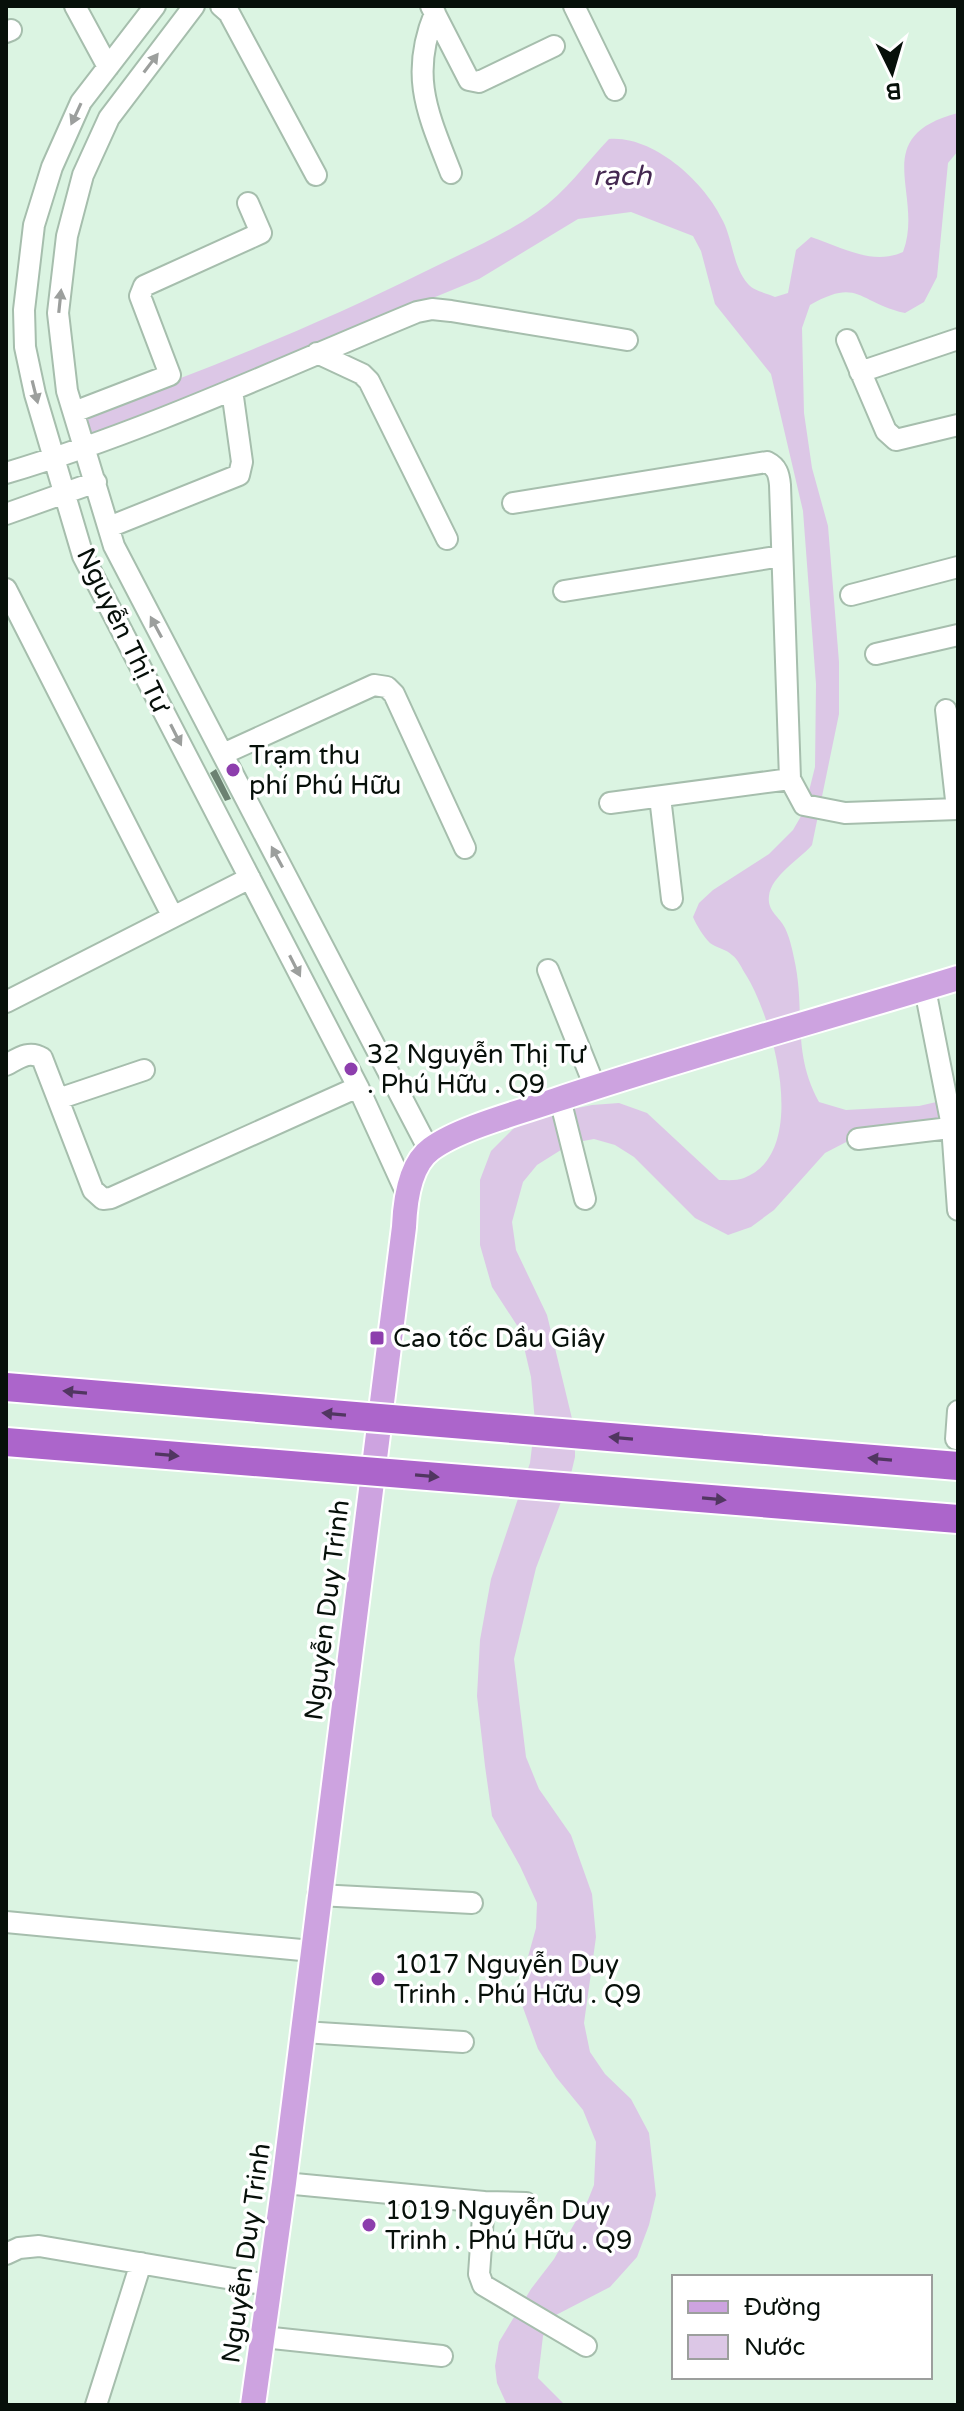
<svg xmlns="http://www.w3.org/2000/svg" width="964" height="2411" font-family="'Varela Round',sans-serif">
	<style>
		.water { fill: #dcc7e6 }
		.building { fill: #6c8272 }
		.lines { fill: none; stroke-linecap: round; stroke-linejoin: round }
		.minor-casing { stroke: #a6bead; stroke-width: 24 }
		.major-casing { stroke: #fff; stroke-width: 28 }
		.minor { stroke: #fff; stroke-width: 20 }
		.major { stroke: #cda3e0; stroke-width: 24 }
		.highway-bridge-casing { stroke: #fff; stroke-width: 32; stroke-linecap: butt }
		.highway-bridge { stroke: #ac65cb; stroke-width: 28 }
		.oneway { fill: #9c9f9d }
		.oneway2 { fill: #513661 }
		.poi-dot { fill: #8d3ead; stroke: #fff; stroke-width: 3 }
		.labels { text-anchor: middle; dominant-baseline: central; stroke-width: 7; stroke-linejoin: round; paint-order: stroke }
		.street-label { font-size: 26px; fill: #07100a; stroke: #fff }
		.poi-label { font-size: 26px; fill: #07100a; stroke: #fff; text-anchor: start }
		.water-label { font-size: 28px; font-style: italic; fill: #442851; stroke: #fff }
	</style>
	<rect width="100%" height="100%" fill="#dbf4e2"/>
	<path class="water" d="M958,113V151L948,163L937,277L924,302L905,313C857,302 859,277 810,305L802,328L804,413L812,468L828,526L839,662V714L812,845C800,859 771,876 769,896C767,911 779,916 785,928C789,936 792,948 794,958C806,1010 791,1051 819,1102L846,1110L919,1106L958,1097V1123L852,1139L825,1153L774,1210L751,1227L728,1235L695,1218L634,1157L615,1145L594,1139L572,1143L537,1165L523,1182L512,1222L516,1250L547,1315L575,1431V1457L570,1478L536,1568L514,1659L526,1757L539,1789L571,1835L592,1894L596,1937L584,2023L590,2052L605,2074L631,2099L649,2133L656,2195L649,2225L637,2257L610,2287L556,2315L543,2336L538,2378L565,2405H507L497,2383L495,2366L499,2342L531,2289L554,2259L588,2200L594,2185L596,2142L583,2110L556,2077L538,2049L521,2002V1982L536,1928L537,1903L520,1866L492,1816L485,1766L477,1696L480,1640L491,1579L530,1463L535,1422L531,1377L520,1330L492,1287L480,1245V1180L491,1151L516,1126L548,1114L592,1105L619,1103L647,1113L719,1180C727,1180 737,1181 744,1178C811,1153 773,1018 746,975C742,969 738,959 732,955C726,949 717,948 710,943C703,936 697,926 693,917L699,903L713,890L769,854L793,830L804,811L815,767L816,684L803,511L771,374L715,304L701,251L693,236L631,212L578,219L479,279L92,438L83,415C199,372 314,327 424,272C462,253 503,236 537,212C566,192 585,164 609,139C653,135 705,182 723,221C733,241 733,267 748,284C754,291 766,293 775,297L788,293L796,250L811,237C842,247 872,266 903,252C925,194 866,137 958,113Z"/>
	<path class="building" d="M216,769L231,799L225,801L210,773Z"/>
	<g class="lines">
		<g class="minor-casing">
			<path id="minor" d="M75,6L108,67
				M155,6L81,102L52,167L34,225L24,310L25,347L35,394L83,556L358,1087L406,1192
				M194,6L109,118L83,175L67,236L58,313L67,391L114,546L429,1150
				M221,6L229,13L316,175
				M431,6L469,80L479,82L554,46
				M574,6L615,90
				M435,13C409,76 428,114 451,173
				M6,32L11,30
				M847,340L886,431L896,440L958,425
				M317,353L362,374L369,381L447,539
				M860,372L958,339
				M74,412L170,375L140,296L144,286L261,233L248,203
				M6,473C147,431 281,368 417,312L432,309L451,311L627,340
				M513,503L767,462C777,467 779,474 780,485L790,779
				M6,514L96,482
				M109,527L239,475L242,462L232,390
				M6,589L173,917L6,1002
				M564,591L782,556
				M851,595L958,567
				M876,654L958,635
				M946,710L957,809
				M223,754L374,685L387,687L394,694L465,848
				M660,797L672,899
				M610,803L790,779L804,805L845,813L958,809
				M173,917L250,878
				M548,970L595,1087
				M925,989L952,1126L958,1210
				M6,1065C19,1058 29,1050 42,1058L93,1190L103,1199L111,1198L358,1087
				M58,1099L144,1070
				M560,1099L585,1199
				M858,1139L958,1127
				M956,1439L958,1411
				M318,1895L472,1903
				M6,1922L312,1951
				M303,2032L463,2042
				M284,2183L484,2202L479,2274L483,2285L586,2346
				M484,2202L526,2203
				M6,2254L19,2248L39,2246L268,2285
				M263,2337L442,2356
				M96,2405L141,2263"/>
		</g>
		<g class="major-casing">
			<path id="major" d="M253,2405L284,2183L404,1227C405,1202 409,1165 431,1149C459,1128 521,1112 556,1100C688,1056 824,1019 958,978"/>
		</g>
		<use href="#minor" class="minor"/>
		<use href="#major" class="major"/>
		<g class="highway-bridge-casing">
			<path id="highway-bridge" d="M6,1387L958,1466
				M6,1442L958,1519"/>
		</g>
		<use href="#highway-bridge" class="highway-bridge"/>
	</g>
	<defs><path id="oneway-solid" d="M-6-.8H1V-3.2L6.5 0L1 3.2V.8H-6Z" transform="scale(2)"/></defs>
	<g class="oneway">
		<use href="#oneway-solid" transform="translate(151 63) rotate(-53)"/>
		<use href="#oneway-solid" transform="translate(76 114) rotate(115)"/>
		<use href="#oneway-solid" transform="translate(60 301) rotate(-84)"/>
		<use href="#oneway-solid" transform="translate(35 392) rotate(76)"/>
		<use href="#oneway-solid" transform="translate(156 627) rotate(-118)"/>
		<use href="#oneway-solid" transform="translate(176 735) rotate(63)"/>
		<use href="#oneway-solid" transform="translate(277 857) rotate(-118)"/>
		<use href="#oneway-solid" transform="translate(295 966) rotate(63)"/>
	</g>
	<g class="oneway2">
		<use href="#oneway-solid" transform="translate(75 1392) rotate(-175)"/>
		<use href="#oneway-solid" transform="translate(334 1414) rotate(-175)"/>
		<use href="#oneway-solid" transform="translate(621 1438) rotate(-175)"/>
		<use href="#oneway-solid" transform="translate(167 1455) rotate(5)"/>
		<use href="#oneway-solid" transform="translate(880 1459) rotate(-175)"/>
		<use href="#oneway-solid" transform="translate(427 1476) rotate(5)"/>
		<use href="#oneway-solid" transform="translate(714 1499) rotate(5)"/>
	</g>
	<g class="poi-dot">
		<circle cx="233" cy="770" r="8"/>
		<circle cx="351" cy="1069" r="8"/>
		<rect x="369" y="1330" width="16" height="16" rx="4"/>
		<circle cx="378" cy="1979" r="8"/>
		<circle cx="369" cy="2225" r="8"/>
	</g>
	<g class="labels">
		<g class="street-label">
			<text transform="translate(123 630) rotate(64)">Nguyễn Thị Tư</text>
			<text transform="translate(327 1610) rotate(-83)">Nguyễn Duy Trinh</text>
			<text transform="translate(246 2253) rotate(-82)">Nguyễn Duy Trinh</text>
		</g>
		<g class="poi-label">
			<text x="249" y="755">Trạm thu<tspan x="249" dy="30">phí Phú Hữu</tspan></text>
			<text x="367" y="1054">32 Nguyễn Thị Tư<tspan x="367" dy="30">. Phú Hữu . Q9</tspan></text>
			<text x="393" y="1338">Cao tốc Dầu Giây</text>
			<text x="394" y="1964">1017 Nguyễn Duy<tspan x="394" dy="30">Trinh . Phú Hữu . Q9</tspan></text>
			<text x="385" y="2210">1019 Nguyễn Duy<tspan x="385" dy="30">Trinh . Phú Hữu . Q9</tspan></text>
		</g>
		<g class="water-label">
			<text x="622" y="176">rạch</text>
		</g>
	</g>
	<rect width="964" height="2411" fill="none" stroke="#07100a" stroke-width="16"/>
	<rect x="672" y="2275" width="260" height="104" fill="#ffffff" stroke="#9c9f9d" stroke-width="2"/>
	<rect x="688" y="2301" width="40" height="12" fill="#cda3e0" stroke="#9c9f9d" stroke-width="2"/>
	<text x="744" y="2315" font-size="24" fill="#07100a">Đường</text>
	<rect x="688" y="2335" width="40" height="24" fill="#dcc7e6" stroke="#9c9f9d" stroke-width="2"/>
	<text x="744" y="2355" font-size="24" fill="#07100a">Nước</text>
	<g transform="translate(892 72) rotate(175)" stroke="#ffffff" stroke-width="6" paint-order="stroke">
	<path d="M0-6L14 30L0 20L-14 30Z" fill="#07100a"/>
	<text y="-12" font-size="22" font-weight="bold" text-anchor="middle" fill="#07100a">B</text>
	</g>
</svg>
